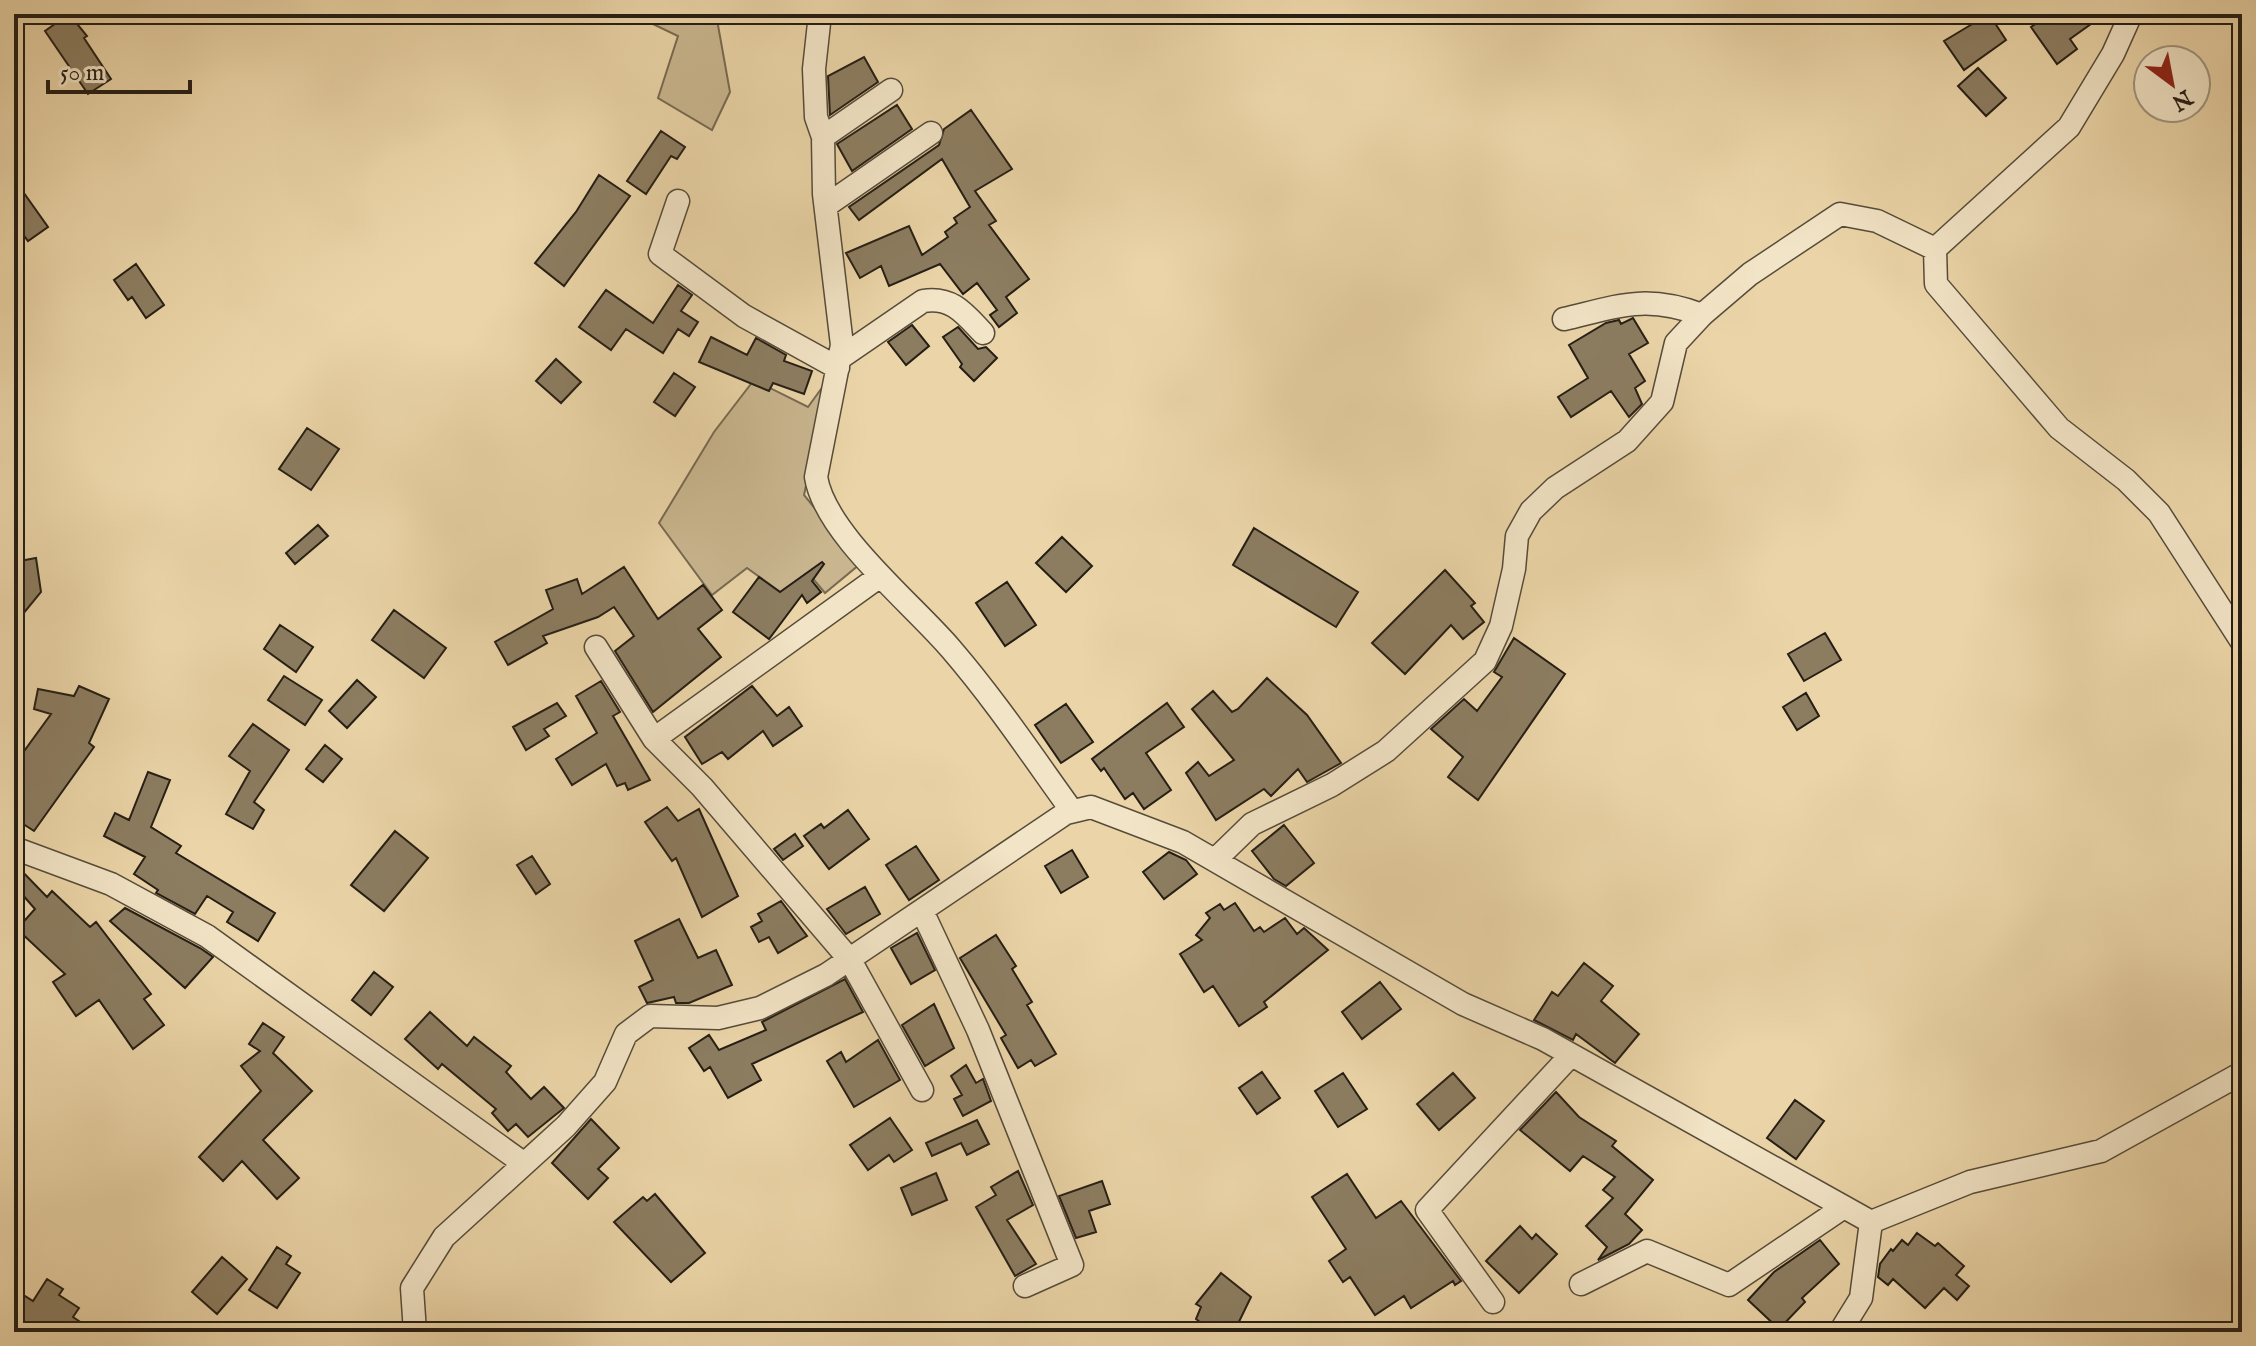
<svg xmlns="http://www.w3.org/2000/svg" width="2256" height="1346" font-family="'IM FELL English',serif">
	<style>
		.green { fill: #c9b68f; stroke: #776a52; stroke-width: 2 }
		.building { fill: #8c7d61; stroke: #251e15; stroke-width: 2 }
		.lines { fill: none; stroke-linecap: round; stroke-linejoin: round }
		.street-casing { stroke: #564c3a; stroke-width: 25 }
		.street { stroke: #f2e4c6; stroke-width: 22 }
	</style>
	<rect width="100%" height="100%" fill="#ebd5a8"/>
	<filter id="stains"><feTurbulence type="fractalNoise" baseFrequency=".0025" numOctaves="4"/><feColorMatrix values="0 0 0 0 .2 0 0 0 0 .09 0 0 0 0 .02 0 0 0 .5 -.17"/></filter>
	<radialGradient id="worn" r=".72"><stop offset=".6" stop-color="#630" stop-opacity="0"/><stop offset="1" stop-color="#630" stop-opacity=".3"/></radialGradient>
	<path class="green" d="M632,14H716L730,92L712,130L658,98L678,36Z
		M829,378L804,495L860,564L825,593L810,575L783,594L747,568L712,595L659,523L714,432L754,380L808,407Z"/>
	<path class="building" d="M69,14L87,36L84,38L111,79L88,94L45,31Z
		M1989,14L2006,40L1964,70L1944,41Z
		M2050,14H2105L2070,39L2077,49L2057,64L2031,27Z
		M864,57L878,82L830,115L828,76Z
		M1978,68L2006,98L1986,116L1958,86Z
		M897,105L912,129L852,171L837,144Z
		M971,110L1012,169L975,191L996,221L989,225L1029,279L1006,297L1017,313L999,327L990,315L997,310L977,283L963,294L940,264L889,286L881,266L860,278L846,253L909,226L922,255L948,237L945,232L957,223L954,218L970,207L942,159L859,220L849,207L939,145L944,129Z
		M661,131L685,147L677,159L671,156L646,194L627,181Z
		M599,175L630,196L564,286L535,263L576,212Z
		M14,179L48,227L28,241L14,222Z
		M136,264L164,305L146,318L132,297L128,300L114,280Z
		M678,285L692,295L681,311L698,322L689,336L678,329L663,353L626,329L611,350L579,327L606,290L653,323Z
		M1633,318L1648,343L1629,354L1645,381L1635,388L1642,404L1629,417L1611,391L1571,417L1558,397L1588,378L1569,345L1606,323L1619,320L1621,324Z
		M912,325L929,346L906,365L888,342Z
		M958,327L978,349L986,347L997,358L974,381L960,367L962,364L943,337Z
		M711,337L747,355L756,338L786,355L784,361L812,371L804,394L773,383L769,391L699,362Z
		M556,359L581,382L561,403L536,381Z
		M674,373L695,387L675,416L654,402Z
		M307,428L339,449L311,490L279,469Z
		M318,525L328,536L295,564L286,553Z
		M1254,528L1358,592L1336,627L1233,565Z
		M1062,537L1092,566L1066,592L1036,563Z
		M36,558L41,592L14,625V562Z
		M822,562L824,564L812,581L821,592L807,603L802,595L769,639L733,612L759,577L780,592Z
		M624,567L658,619L703,585L722,610L698,629L721,657L653,712L615,651L634,636L614,607L598,617L543,636L547,643L508,665L495,642L553,609L546,590L577,579L582,594Z
		M1445,570L1475,603L1471,606L1484,622L1463,639L1451,625L1405,674L1372,643Z
		M1007,582L1036,625L1005,646L976,603Z
		M394,610L446,648L424,678L372,640Z
		M280,625L313,647L296,672L264,649Z
		M1825,633L1841,660L1804,681L1788,654Z
		M1514,638L1565,674L1478,800L1448,777L1463,757L1431,729L1464,699L1477,711L1502,677L1494,672Z
		M284,676L322,700L305,725L268,700Z
		M1267,678L1307,715L1341,763L1307,782L1298,769L1271,796L1264,789L1216,820L1186,773L1198,762L1209,776L1234,760L1192,709L1213,691L1232,712L1238,709Z
		M357,680L376,697L347,728L329,711Z
		M601,681L620,712L613,716L650,780L628,790L625,783L617,786L606,764L572,785L556,759L597,733L576,696Z
		M79,686L109,699L89,743L94,747L34,831L14,818V765L51,714L34,709L38,689L74,696Z
		M752,686L777,716L789,707L802,726L773,746L763,731L728,759L722,752L702,764L685,737Z
		M1806,693L1819,716L1797,730L1783,707Z
		M557,703L566,716L544,729L549,736L526,750L513,727Z
		M1167,703L1184,727L1146,753L1171,790L1144,809L1133,793L1125,799L1104,768L1101,771L1092,759Z
		M1066,704L1093,742L1061,763L1035,725Z
		M253,724L289,750L254,802L264,810L253,829L226,814L250,771L229,756Z
		M325,745L342,759L323,782L306,769Z
		M148,772L170,780L151,827L181,846L176,853L275,913L258,941L227,922L233,912L207,896L195,914L156,893L158,890L134,874L145,857L104,836L115,813L129,820Z
		M667,807L678,821L699,809L738,896L702,917L676,858L672,861L645,822Z
		M848,810L869,839L829,869L804,836L821,824L824,828Z
		M1284,825L1314,863L1286,886L1274,879L1252,851Z
		M395,831L428,858L384,911L351,885Z
		M795,834L803,846L783,860L774,849Z
		M916,846L939,880L909,900L886,865Z
		M1072,850L1088,877L1061,893L1045,866Z
		M1169,852L1186,860L1197,874L1164,899L1143,872Z
		M532,856L550,884L536,894L517,865Z
		M14,863L47,897L52,891L90,927L96,922L151,994L144,999L164,1025L133,1049L99,1000L76,1016L53,982L65,974L17,929L35,909L14,885Z
		M865,887L880,914L846,934L827,909Z
		M781,901L807,936L778,953L769,937L759,942L751,927L762,921L758,914Z
		M1235,903L1254,931L1260,927L1264,932L1285,918L1297,934L1304,928L1328,950L1264,1002L1267,1007L1239,1026L1213,986L1204,992L1180,954L1202,940L1196,935L1210,918L1206,913L1220,904L1224,910Z
		M125,908L200,948L213,957L185,988L110,921Z
		M679,919L698,958L716,950L732,985L689,1003H676L674,997L647,1003L639,987L653,980L635,941Z
		M917,933L935,970L911,984L891,948Z
		M996,935L1016,966L1012,969L1032,1002L1027,1005L1056,1054L1035,1066L1031,1060L1018,1068L1001,1038L1006,1035L960,958Z
		M1584,963L1613,986L1601,1001L1639,1034L1615,1063L1576,1034L1573,1040L1534,1020L1552,992L1558,996Z
		M374,972L393,987L371,1015L352,1000Z
		M845,979L863,1012L752,1064L761,1080L728,1098L710,1067L704,1071L689,1048L709,1035L719,1050L766,1030L762,1022Z
		M1380,982L1401,1009L1362,1039L1342,1012Z
		M934,1004L954,1048L925,1066L902,1025Z
		M430,1012L467,1046L474,1037L511,1066L506,1072L531,1099L544,1087L564,1108L528,1137L516,1124L508,1131L492,1113L496,1109L442,1064L438,1069L405,1039Z
		M263,1023L284,1037L273,1053L312,1091L263,1140L299,1178L277,1199L242,1161L223,1181L199,1157L261,1091L241,1066L260,1051L249,1044Z
		M878,1040L900,1080L854,1107L827,1061L841,1052L846,1062Z
		M966,1065L976,1083L983,1079L991,1101L963,1116L954,1099L962,1095L951,1076Z
		M1262,1072L1280,1098L1257,1114L1239,1088Z
		M1343,1073L1367,1109L1338,1127L1315,1091Z
		M1453,1073L1475,1098L1439,1130L1417,1104Z
		M1556,1092L1579,1117L1616,1141L1612,1146L1653,1180L1625,1214L1642,1230L1629,1244L1598,1260L1607,1247L1586,1226L1613,1198L1603,1190L1615,1177L1583,1156L1570,1171L1520,1130Z
		M1795,1100L1824,1121L1796,1159L1767,1138Z
		M890,1118L912,1150L894,1162L889,1155L868,1170L850,1145Z
		M591,1119L619,1148L598,1169L608,1178L588,1199L552,1163Z
		M977,1120L989,1144L967,1155L961,1143L932,1156L926,1143Z
		M1018,1171L1033,1205L1007,1220L1036,1264L1015,1276L976,1207L996,1195L991,1187Z
		M936,1173L947,1200L912,1215L901,1188Z
		M1347,1174L1376,1218L1401,1201L1461,1281L1455,1285L1453,1281L1411,1308L1404,1296L1375,1315L1350,1277L1343,1282L1329,1261L1346,1249L1312,1197Z
		M1102,1181L1110,1204L1089,1211L1096,1232L1076,1238L1059,1196Z
		M655,1194L705,1253L671,1282L614,1222L643,1197L647,1201Z
		M1520,1226L1532,1239L1536,1234L1557,1254L1519,1293L1486,1261Z
		M1917,1233L1935,1246L1938,1243L1964,1266L1956,1275L1969,1286L1957,1300L1944,1288L1925,1308L1893,1279L1888,1285L1878,1277L1880,1264L1891,1249L1893,1251L1902,1240L1908,1245Z
		M1820,1240L1839,1264L1802,1298L1805,1302L1779,1329L1748,1300L1774,1272Z
		M277,1247L291,1256L286,1264L300,1273L277,1308L249,1290Z
		M222,1257L247,1279L217,1314L192,1292Z
		M1221,1273L1251,1297L1234,1332H1213L1196,1319L1201,1307L1196,1304Z
		M47,1279L63,1289L59,1295L79,1308L73,1317L95,1332H14V1289L33,1301Z"/>
	<g class="lines">
		<g class="street-casing">
			<path id="street" d="M820,14L814,69L816,117L823,137L824,194L842,345L816,477C825,534 914,605 951,649C995,700 1033,757 1072,811
				M2131,14L2113,54L2069,127L1935,249L1936,284L2059,428L2126,480L2159,513L2242,642
				M823,137L891,90
				M678,201L660,254L744,316L838,368
				M827,205L931,133
				M1564,319C1619,306 1646,294 1702,315
				M840,358L923,301C952,296 965,314 983,333
				M596,647L654,739L880,576
				M654,739L702,787L850,960L922,1090
				M14,848L111,884L207,936L523,1163
				M1215,860L1252,824L1332,785L1386,751L1485,661L1501,626L1514,569L1517,536L1531,511L1555,488L1627,441L1662,402L1676,343L1702,315L1750,274L1840,214L1877,221L1935,249
				M923,913L978,1030L1072,1265L1025,1286
				M1581,1284L1647,1251L1729,1285L1844,1207
				M1493,1302L1427,1210L1571,1055
				M415,1332L412,1288L444,1237L566,1126L605,1082L626,1034L650,1016L718,1018L760,1008L826,975L1066,813L1091,807L1183,842L1463,1004L1543,1039L1871,1222L1970,1182L2101,1151L2242,1073
				M1840,1332L1861,1298L1871,1222"/>
		</g>
		<use href="#street" class="street"/>
	</g>
	<rect width="2256" height="1346" fill="none" stroke="#ebd5a8" stroke-width="48"/>
	<rect x="16" y="16" width="2224" height="1314" fill="none" stroke="#251e15" stroke-width="4"/>
	<rect x="24" y="24" width="2208" height="1298" fill="none" stroke="#251e15" stroke-width="2"/>
	<g transform="translate(2172 84) rotate(148)"><circle r="38" fill="#f2e4c6" stroke="#a0957f" stroke-width="2"/>
	<path d="M0-6L14 30L0 20L-14 30Z" fill="#8f2418"/>
	<text y="-12" font-size="22" font-weight="bold" text-anchor="middle" fill="#251e15">N</text>
	</g>
	<path d="M48 80v12h142v-12" fill="none" stroke="#251e15" stroke-width="4"/>
	<text x="60" y="80" font-size="24" fill="#251e15" stroke="#f2e4c6" stroke-width="6" paint-order="stroke">50 m</text>
	<rect width="100%" height="100%" filter="url(#stains)"/>
	<rect width="100%" height="100%" fill="url(#worn)"/>
</svg>
